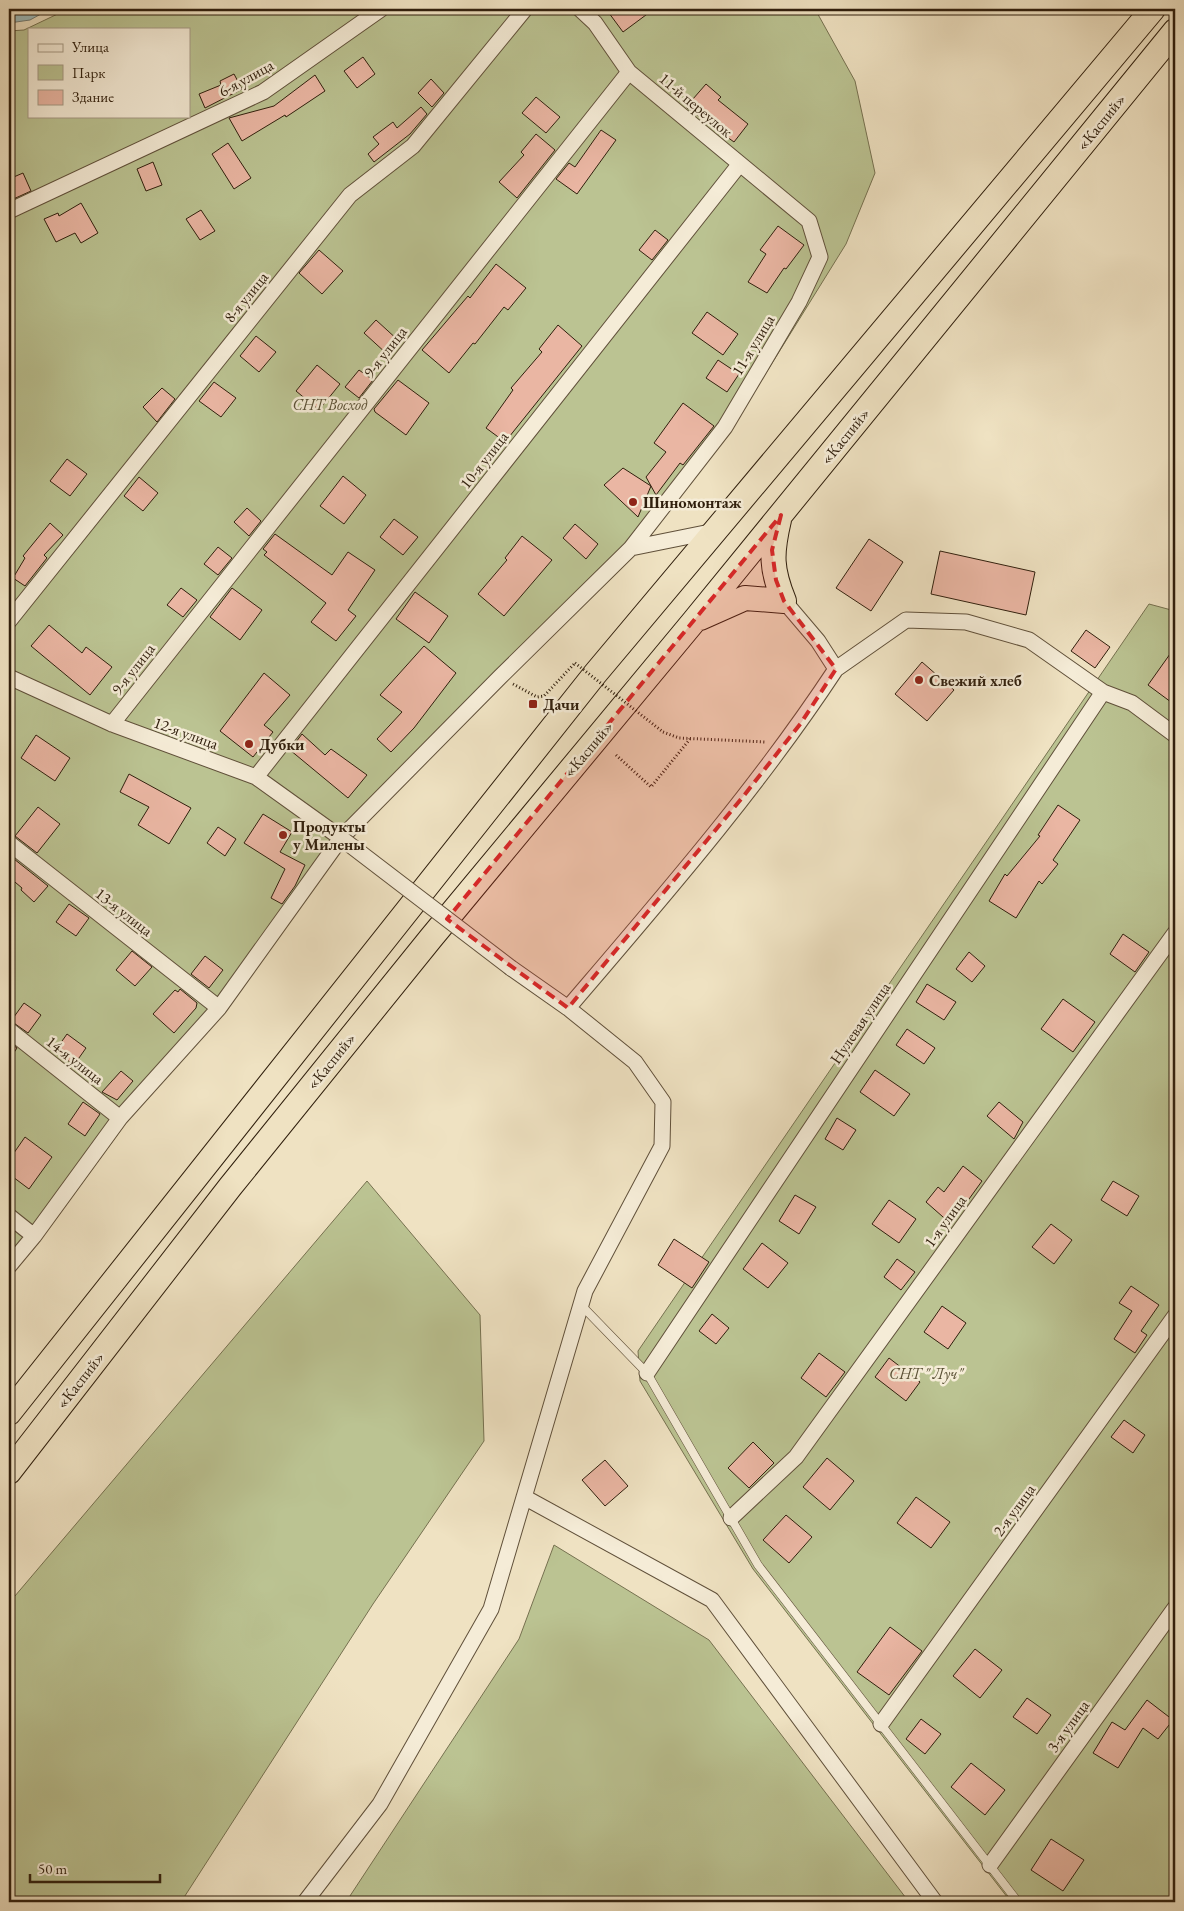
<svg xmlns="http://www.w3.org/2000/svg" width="1184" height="1911" font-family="'EB Garamond',serif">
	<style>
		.green { fill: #bbc392; stroke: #767150; fill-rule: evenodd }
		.water { fill: #9dbcbd; stroke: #717d77 }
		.building { fill: #eab6a3; stroke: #301f0d }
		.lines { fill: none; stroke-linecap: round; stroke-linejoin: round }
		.service-casing { stroke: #60503a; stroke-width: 9 }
		.minor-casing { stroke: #60503a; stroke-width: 17 }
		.trunk-casing { stroke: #301f0d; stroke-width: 26 }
		.path { stroke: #301f0d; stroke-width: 3; stroke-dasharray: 1 2.5; stroke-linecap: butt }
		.service { stroke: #f5ecd7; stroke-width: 8 }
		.minor { stroke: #f5ecd7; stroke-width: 15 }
		.trunk { stroke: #efe2c2; stroke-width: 24 }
		.minor-bridge-casing { stroke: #60503a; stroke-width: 17; stroke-linecap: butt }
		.path-bridge { stroke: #301f0d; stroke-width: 3; stroke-dasharray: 1 2.5; stroke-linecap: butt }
		.minor-bridge { stroke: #f5ecd7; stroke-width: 15 }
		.marked { fill: #d62828; fill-opacity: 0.2; stroke: #d62828; stroke-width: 4; stroke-dasharray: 10 6; stroke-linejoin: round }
		.poi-dot { fill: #8f2418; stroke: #f5ecd7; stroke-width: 2 }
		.labels { text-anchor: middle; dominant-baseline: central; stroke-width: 5; stroke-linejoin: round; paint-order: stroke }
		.street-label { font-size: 16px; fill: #301f0d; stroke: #f5ecd7 }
		.park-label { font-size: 16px; font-style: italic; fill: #5a5035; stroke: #f5ecd7 }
		.poi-label { font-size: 16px; font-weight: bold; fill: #301f0d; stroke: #f5ecd7; text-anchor: start }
	</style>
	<rect width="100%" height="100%" fill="#efe2c2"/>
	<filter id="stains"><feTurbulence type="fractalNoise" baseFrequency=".004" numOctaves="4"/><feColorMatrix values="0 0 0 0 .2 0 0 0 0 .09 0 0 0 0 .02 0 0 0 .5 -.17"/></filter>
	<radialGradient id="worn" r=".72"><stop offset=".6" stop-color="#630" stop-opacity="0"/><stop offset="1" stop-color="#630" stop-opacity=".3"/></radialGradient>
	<path class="green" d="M68,9H815L855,81L875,173L846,244L733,426L635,555L360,822L131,1116L44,1235L9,1277V31L24,30ZM29,29H189V116H29Z
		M1149,604L1175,611V1902H1011L753,1569L640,1381L638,1351Z
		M367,1181L480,1315L484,1441L373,1604L181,1902H9V1603Z
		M554,1545L709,1640L909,1902H346L519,1639Z"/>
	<path class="water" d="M9,9H50L30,20L9,23Z"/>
	<path class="building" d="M606,9H654L623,32Z
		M363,57L375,74L357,88L344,71Z
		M234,74L242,89L205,108L199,94L221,85L220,81Z
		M315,75L325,91L286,117L285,115L242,141L229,118L274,106Z
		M431,79L444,93L432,107L418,93Z
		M706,84L721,97L718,100L748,124L734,142L686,107Z
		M536,97L560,117L546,133L522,113Z
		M421,107L427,114L410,134L374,162L368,154L379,144L373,137L393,122L397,128Z
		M601,130L616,140L577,194L556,179L569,163L575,167Z
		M536,134L555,150L517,198L499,182L524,155L521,152Z
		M228,143L251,178L234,189L212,154Z
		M153,162L162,185L146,191L137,169Z
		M23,173L31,191L9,201V179Z
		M81,203L98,233L81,243L75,233L56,242L44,219L58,213L59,216Z
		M201,210L215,231L200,240L186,219Z
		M778,226L804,245L786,269L784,268L767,293L748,282L766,254L760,250Z
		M655,230L668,240L652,260L639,250Z
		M319,250L343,271L322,294L299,273Z
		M496,264L526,288L508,310L504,307L475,344L473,343L449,373L422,350L468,296L470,298Z
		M707,312L738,334L723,355L692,333Z
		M376,320L399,341L387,354L364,333Z
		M558,325L582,346L505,442L486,428L513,390L511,388L542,352L539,349Z
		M256,336L276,352L259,372L240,356Z
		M718,360L739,374L727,392L706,378Z
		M317,365L340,384L319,410L296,391Z
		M359,370L373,380L359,398L345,387Z
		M398,380L429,403L406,435L375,412L374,409Z
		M214,382L236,398L221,417L199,401Z
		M162,388L175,399L157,422L143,407Z
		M683,403L714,426L683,465L680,463L656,495L646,477L666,452L654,443Z
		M67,459L87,474L70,496L50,481Z
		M623,468L651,486L638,517L604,485Z
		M343,476L366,495L344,524L320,506Z
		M139,477L158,493L143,511L124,496Z
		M247,508L261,521L249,536L234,522Z
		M394,519L418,537L403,555L380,537Z
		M50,523L63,535L44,555L47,558L25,586L13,578L25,558L23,556Z
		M575,524L598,544L586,559L563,538Z
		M275,534L332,575L348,552L375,570L348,610L356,616L336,641L311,622L326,603L264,555L267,552L263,549Z
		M522,536L552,560L504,616L478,594L507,560L505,558Z
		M869,539L903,562L871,611L836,588Z
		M218,547L232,558L218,575L204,564Z
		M940,551L1035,572L1026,615L931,594Z
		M181,588L197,600L183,617L167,605Z
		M232,588L262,610L240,640L210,617Z
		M415,592L448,616L429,643L396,619Z
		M49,625L82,653L86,647L112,667L90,695L31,646Z
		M1086,630L1110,647L1095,668L1071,651Z
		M424,646L456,673L414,728L391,752L377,739L402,712L380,695Z
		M1175,647V705L1148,685Z
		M922,662L954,690L927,721L895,694Z
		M264,673L290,695L264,725L273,732L253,757L220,731Z
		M302,734L325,755L331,749L367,775L348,798L290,750Z
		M36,735L70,758L55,781L21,758Z
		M129,774L191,808L169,844L138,825L149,807L120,792Z
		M1058,805L1080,820L1053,860L1058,864L1042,884L1039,881L1016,918L989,901L1005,874L1007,876L1040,836L1038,835Z
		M38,807L60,824L37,853L15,836Z
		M263,814L292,832L280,852L305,865L295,886L282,904L271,898L285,869L244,843Z
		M218,827L236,839L225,856L207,843Z
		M9,855L48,886L34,902L21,890L22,888L9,877Z
		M69,904L89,918L76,936L56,922Z
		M1123,934L1149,952L1135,972L1110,954Z
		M132,951L152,967L135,986L116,970Z
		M969,952L985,966L972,982L956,969Z
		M205,956L223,970L209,988L191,974Z
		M927,984L956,1002L944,1020L916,1002Z
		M180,989L197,1003L196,1008L174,1033L153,1014L175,990L178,992Z
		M1063,999L1095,1022L1073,1052L1041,1029Z
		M24,1003L41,1015L28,1033L11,1021Z
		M907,1029L935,1048L924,1064L896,1045Z
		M67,1034L86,1048L74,1065L55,1051Z
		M9,1042L17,1048L9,1060Z
		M875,1070L910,1094L894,1116L860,1092Z
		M121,1071L133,1081L117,1100L102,1092Z
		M83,1102L100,1114L85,1136L68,1124Z
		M999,1102L1023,1122L1014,1139L987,1116Z
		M837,1118L856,1130L843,1150L825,1139Z
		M25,1137L52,1157L29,1189L9,1174V1160Z
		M963,1166L982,1181L951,1224L926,1202L938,1187L944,1192Z
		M1113,1181L1139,1196L1127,1216L1101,1200Z
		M795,1195L816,1207L799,1234L779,1221Z
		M889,1200L916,1219L899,1243L872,1224Z
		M1051,1224L1072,1240L1054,1264L1032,1247Z
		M674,1239L709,1262L692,1288L658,1265Z
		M762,1243L788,1263L768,1288L743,1269Z
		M897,1259L915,1272L901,1290L884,1277Z
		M1131,1286L1159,1305L1141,1331L1147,1335L1135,1353L1114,1339L1132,1311L1119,1303Z
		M942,1306L966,1323L948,1349L924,1332Z
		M712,1314L729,1328L716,1344L699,1331Z
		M819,1353L845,1372L826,1397L801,1378Z
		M889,1358L920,1382L906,1401L875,1377Z
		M1124,1420L1145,1435L1133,1453L1111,1437Z
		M753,1442L774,1463L749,1488L728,1468Z
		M827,1458L854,1481L830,1510L803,1487Z
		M605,1460L628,1486L605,1506L582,1480Z
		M916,1497L950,1522L931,1548L897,1523Z
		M786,1515L812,1537L789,1563L763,1540Z
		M890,1627L922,1651L889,1695L857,1672Z
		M975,1649L1002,1670L980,1698L953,1676Z
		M1027,1698L1051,1715L1037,1734L1013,1717Z
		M1147,1700L1173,1720L1158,1739L1143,1728L1118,1768L1093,1753L1112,1722L1125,1730Z
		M921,1719L941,1734L925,1754L906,1739Z
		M971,1763L1005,1790L985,1815L951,1787Z
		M1051,1839L1084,1860L1063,1891L1031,1870Z"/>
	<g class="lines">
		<g class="service-casing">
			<path id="service" d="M581,1305L647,1373L758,1565L1018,1902"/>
		</g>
		<g class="minor-casing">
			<path id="minor" d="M9,211L263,92L381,9
				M631,548L715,531
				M784,601L818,641L836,669L906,620L966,622L1029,640L1103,692L1132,703L1175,735
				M9,621L350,195L413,146L525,9
				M9,677L112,724L256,777L341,838
				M112,724L629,72
				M256,777L739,165
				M9,843L219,1008
				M511,968L568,1008C661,899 757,789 836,669
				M9,1030L120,1118
				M9,1216L34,1236
				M9,1266L34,1236L120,1118L219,1008L341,838L500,677L631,548L725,427L799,302L820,257L809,221L629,72L595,23L580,9
				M647,1373L1103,692
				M524,1497L712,1600L935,1902
				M731,1518L796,1457L1175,933
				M881,1724L1175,1316
				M990,1865L1175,1608
				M305,1902L380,1804L491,1609L585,1291L662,1146L663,1102L635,1062L568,1008"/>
		</g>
		<g class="trunk-casing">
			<path id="trunk" d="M700,618L745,598L784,601C771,569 771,554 779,520
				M9,1413L595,674L1153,9
				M9,1472L230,1187L431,938L694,621L1175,31"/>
		</g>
		<path class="path" d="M513,684L537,697L544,696L575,663
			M663,732L679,738L766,742
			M616,755L651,787L690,739"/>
		<use href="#service" class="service"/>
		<use href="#minor" class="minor"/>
		<use href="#trunk" class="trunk"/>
		<g class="minor-bridge-casing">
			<path id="minor-bridge" d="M341,838L511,968"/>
		</g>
		<path class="path-bridge" d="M575,663L663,732"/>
		<use href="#minor-bridge" class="minor-bridge"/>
	</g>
	<path class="marked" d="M781,515L772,550L776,580L784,601L836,669L801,723L742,798L568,1008L447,919Z"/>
	<g class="poi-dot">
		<circle cx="633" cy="502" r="5"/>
		<circle cx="919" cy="680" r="5"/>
		<rect x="528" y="699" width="10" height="10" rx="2.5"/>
		<circle cx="249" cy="744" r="5"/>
		<circle cx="283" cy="835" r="5"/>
	</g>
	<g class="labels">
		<g class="street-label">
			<text transform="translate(246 78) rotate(-29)">6-я улица</text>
			<text transform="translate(696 105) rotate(40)">11-й переулок</text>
			<text transform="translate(1101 122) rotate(-51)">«Каспий»</text>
			<text transform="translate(246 297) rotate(-51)">8-я улица</text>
			<text transform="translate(753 345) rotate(-59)">11-я улица</text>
			<text transform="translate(385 352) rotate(-52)">9-я улица</text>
			<text transform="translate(845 436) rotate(-51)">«Каспий»</text>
			<text transform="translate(484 460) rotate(-52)">10-я улица</text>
			<text transform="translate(133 669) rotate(-52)">9-я улица</text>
			<text transform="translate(186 733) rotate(20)">12-я улица</text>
			<text transform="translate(588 749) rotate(-50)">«Каспий»</text>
			<text transform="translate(124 912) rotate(38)">13-я улица</text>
			<text transform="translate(860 1023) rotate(-56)">Нулевая улица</text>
			<text transform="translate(75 1060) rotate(38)">14-я улица</text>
			<text transform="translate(331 1061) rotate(-51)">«Каспий»</text>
			<text transform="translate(945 1221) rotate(-54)">1-я улица</text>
			<text transform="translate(80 1380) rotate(-52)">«Каспий»</text>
			<text transform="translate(1014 1510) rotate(-54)">2-я улица</text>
			<text transform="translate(1068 1726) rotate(-54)">3-я улица</text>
		</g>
		<g class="park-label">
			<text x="330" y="404">СНТ Восход</text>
			<text x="926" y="1373">СНТ " Луч"</text>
		</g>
		<g class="poi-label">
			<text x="643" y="502">Шиномонтаж</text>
			<text x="929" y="680">Свежий хлеб</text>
			<text x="543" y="704">Дачи</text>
			<text x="259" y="744">Дубки</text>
			<text x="293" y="826">Продукты<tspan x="293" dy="18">у Милены</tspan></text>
		</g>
	</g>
	<rect width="1184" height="1911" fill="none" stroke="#efe2c2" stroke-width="30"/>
	<rect x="10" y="10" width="1164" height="1891" fill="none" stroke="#301f0d" stroke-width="2.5"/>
	<rect x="15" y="15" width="1154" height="1881" fill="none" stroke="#301f0d"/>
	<rect x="28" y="28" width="162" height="90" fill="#f5ecd7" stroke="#a69a86"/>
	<rect x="38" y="44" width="25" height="8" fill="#f5ecd7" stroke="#a69a86"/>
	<text x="72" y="52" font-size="15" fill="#301f0d">Улица</text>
	<rect x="38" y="65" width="25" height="15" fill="#bbc392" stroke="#a69a86"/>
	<text x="72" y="78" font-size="15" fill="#301f0d">Парк</text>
	<rect x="38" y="90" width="25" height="15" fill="#eab6a3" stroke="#a69a86"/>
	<text x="72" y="102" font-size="15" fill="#301f0d">Здание</text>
	<path d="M30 1874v8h130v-8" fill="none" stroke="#301f0d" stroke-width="2.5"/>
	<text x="38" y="1874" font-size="15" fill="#301f0d" stroke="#f5ecd7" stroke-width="4" paint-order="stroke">50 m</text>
	<rect width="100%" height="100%" filter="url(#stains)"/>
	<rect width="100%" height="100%" fill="url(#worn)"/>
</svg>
